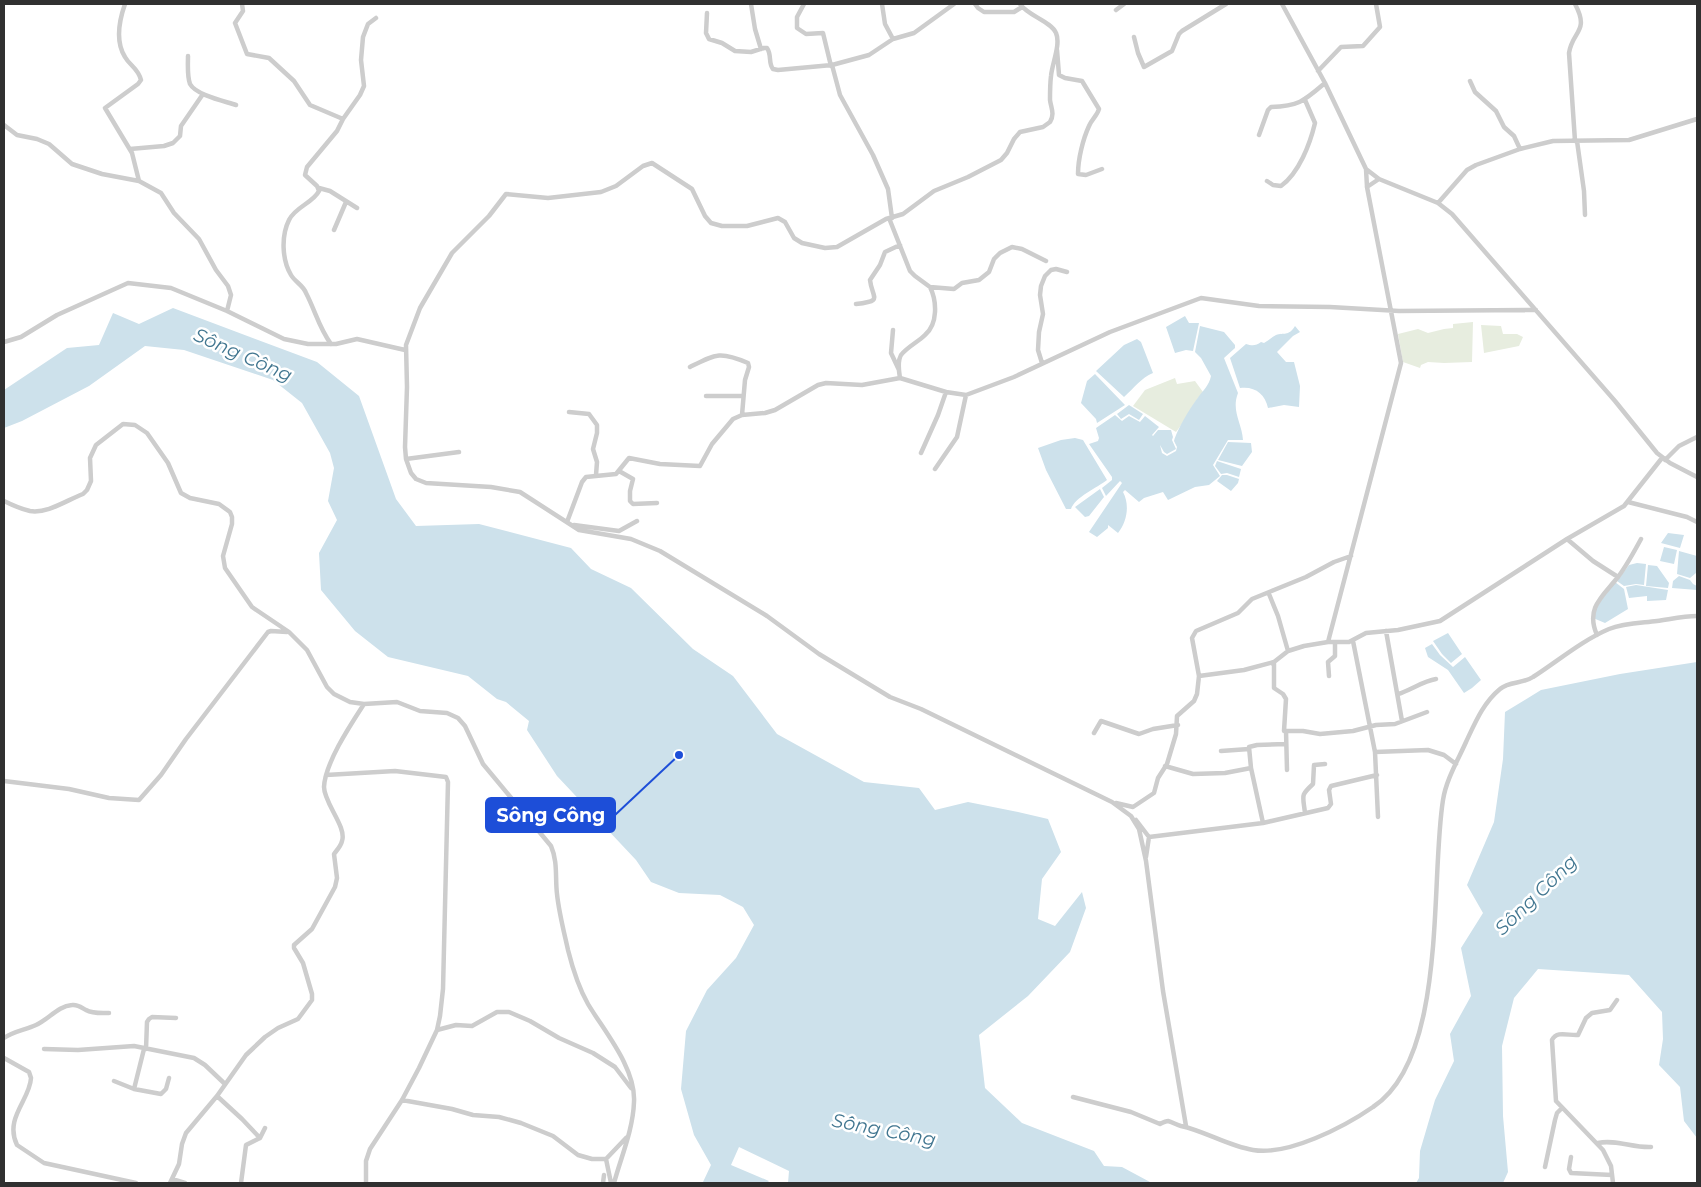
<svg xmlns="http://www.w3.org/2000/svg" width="1701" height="1187" font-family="Montserrat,sans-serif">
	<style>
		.green { fill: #e7eddf }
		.water { fill: #cde1eb }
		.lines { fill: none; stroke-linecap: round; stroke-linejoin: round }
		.street { stroke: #cdcdcd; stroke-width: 4.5 }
		.labels { text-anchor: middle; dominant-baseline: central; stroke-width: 5; stroke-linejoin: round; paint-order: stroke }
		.water-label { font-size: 19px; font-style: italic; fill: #417690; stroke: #fff }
		.leader { fill: none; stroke: #1d4ed8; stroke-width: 2 }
		.callout-dot { fill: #1d4ed8; stroke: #fff; stroke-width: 2 }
		.callout { fill: #1d4ed8; stroke: #1d4ed8; stroke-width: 2 }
		.callout-label { font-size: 19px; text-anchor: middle; font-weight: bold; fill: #fff }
	</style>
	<rect width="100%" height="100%" fill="#fff"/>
	<path class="green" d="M1473,322L1472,362L1444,363L1428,362L1421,365L1420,368L1403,362L1398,334L1418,329L1428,333L1444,329L1453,328V324Z
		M1481,325L1501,326L1503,334H1517L1523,337L1519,346L1484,353Z
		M1175,378L1177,384L1195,381L1203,392C1192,404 1186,420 1176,432L1133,406L1145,390Z"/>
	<path class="water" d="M173,308L317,362L359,396L396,499L416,526L479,524L571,548L591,569L631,588L693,649L733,676L777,734L864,782L919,788L935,810L968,802L1018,812L1048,819L1061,852L1042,879L1038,919L1055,926L1082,892L1086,908L1070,952L1028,996L979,1035L985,1088L1022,1123L1094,1151L1104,1166L1122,1167L1150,1182L1157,1183H788L789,1171L739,1147L731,1165L769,1181L767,1183H704L703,1182L711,1165L694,1135L681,1089L686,1031L707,990L736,958L754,925L743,907L720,895L679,893L651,882L636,860L557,776L527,730L529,721L506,702L497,699L468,676L388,657L355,631L321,590L319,553L337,520L328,501L334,468L330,453L302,403L273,380L184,350L145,346L89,386L22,421L4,428V390L67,348L99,345L113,313L139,324Z
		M1185,316L1189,323H1199L1193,351L1186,350L1175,353L1166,327Z
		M1200,326L1224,332L1235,345V348L1224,358L1238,393C1231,411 1242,423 1243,440H1228L1213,465L1220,476L1209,485L1195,487L1168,500L1163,492L1144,498L1139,502L1125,490L1123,492C1130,505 1127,522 1118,533L1108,525V528L1097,537L1089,532L1122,483L1120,481L1106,496L1102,488L1112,480V477L1089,444L1098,441L1099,438L1096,428L1115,415L1122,421L1129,416L1140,422L1145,416L1159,427L1152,435L1153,436L1158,430H1171L1173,437L1172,440L1176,449L1167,454L1164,452L1160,445L1162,453L1167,456L1176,451L1177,447L1174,441C1177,430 1190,408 1197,399C1203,390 1209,386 1211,376L1201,358L1195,352Z
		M1295,326L1300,332L1293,336L1277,352L1286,362H1294L1300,386L1299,407L1284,405L1268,408C1265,394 1255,386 1240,388L1230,358L1246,344C1252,346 1256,346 1261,342L1264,343C1268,341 1272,337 1276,335C1284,332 1288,337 1295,326Z
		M1137,339L1141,342L1153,373C1141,378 1134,388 1124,397L1096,371L1124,345Z
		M1095,374L1125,405L1097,423L1096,419L1081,403L1087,381Z
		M1129,405L1143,414L1139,420L1129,414L1121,419L1117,414Z
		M1075,438L1083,440L1107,480C1097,488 1075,497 1071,509H1066L1046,470L1038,448L1061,440Z
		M1228,442L1251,443L1252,452L1242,466L1218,460Z
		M1217,461L1241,469L1239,477L1227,473L1221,474L1215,466Z
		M1222,475H1227L1239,479L1238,483L1231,491L1217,481Z
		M1100,489L1104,497L1089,516L1085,517L1075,507Z
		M1668,533L1684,535L1680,548L1661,543Z
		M1664,547L1677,550L1674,564L1660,561Z
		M1679,551L1697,556L1696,573L1690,578L1677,574Z
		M1637,563L1646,564L1644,585L1636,584L1624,586L1617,581L1629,565Z
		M1648,565L1657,566L1669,583L1668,588L1646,586Z
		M1679,576L1690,580L1693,584L1697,586V590L1672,588L1673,581Z
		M1615,582L1624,589L1628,609L1605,623L1593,618L1597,606Z
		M1636,585L1668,590L1666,600L1647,601V596L1629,598L1626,587Z
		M1448,633L1462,654L1451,663L1442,654L1433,641Z
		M1432,644L1440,655L1453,667L1465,657L1481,680L1472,688L1464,693L1448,670L1428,657L1425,648Z
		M1697,662V1138L1684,1121L1680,1087L1659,1065L1663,1039L1662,1012L1629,975L1538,969L1514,998L1502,1046L1503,1116L1508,1172L1503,1183H1416L1419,1178L1420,1151L1435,1100L1454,1061L1450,1034L1471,996L1461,948L1483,913L1467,885L1494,822L1503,759L1505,712L1541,690L1620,674Z"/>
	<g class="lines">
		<path class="street" d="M125,4C119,21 115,41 125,57C130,66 138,68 141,80L138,84L105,108L132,153L139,181
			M242,4L243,11L235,23L247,54L269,58L294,81L310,105L343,119
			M751,4L755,29L761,49
			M804,4L797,17V28L806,34L823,33L831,66
			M882,4L885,24L893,39
			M975,4L978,8L984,12H1014L1022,7
			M1020,4C1028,16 1051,21 1056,33C1061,44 1052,64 1051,76C1050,84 1050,92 1050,100C1051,108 1055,114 1050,122L1043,127L1020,132L1014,139L1007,153L1001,160L968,177L934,191L903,214L886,219L837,247L825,248L802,243L794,238L785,222L778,218L747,226H722L711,223L705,216L692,189L652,163L643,166L616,186L601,192L548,198L506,194L489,216L452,253L420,308L406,345L407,387L405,447L406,459L411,473L416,479L426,483L491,487L520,492L579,530L631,539L660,551L767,616L819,654L890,697L921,709L1112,802L1131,816L1139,829L1146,861L1163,991L1186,1126
			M1282,4L1325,83L1366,169L1379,179L1438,203L1452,214L1615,401L1657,453L1670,463L1697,477
			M1575,4C1590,32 1572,31 1569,53L1575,141
			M1116,10L1124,4
			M707,13L706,33L709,39L722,43L735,51L751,52L764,48H767C772,55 768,63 773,69L778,70L832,65L869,55L893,39L914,33L954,4
			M1134,37L1138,53L1144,67L1172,51L1179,34L1182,31L1226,4
			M1057,50L1059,75L1065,78L1082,81L1099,109C1097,116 1092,119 1089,126C1083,139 1078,159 1078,174L1086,175L1102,169
			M188,56C188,65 187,76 190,84C196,95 224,101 236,105
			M832,65L840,95L873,155L888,189L892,218
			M1318,71L1341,47L1363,46L1380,27L1376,4
			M1470,81L1475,92L1496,111L1504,127L1514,136L1520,149
			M4,125L17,135L37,139L49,144L72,164L102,174L139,181L161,193L174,213L199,239L216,270L228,286L231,295L227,311
			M1259,135L1268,110L1271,107C1299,106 1304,101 1325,83
			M1577,141L1584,191L1585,215
			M130,149L164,146L173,143L180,136L181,126L203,94
			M1267,181L1273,185L1281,186C1299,173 1310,144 1315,123L1305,100
			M1367,187L1379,179
			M319,188L330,191L357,208
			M1438,203L1467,170L1476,165L1520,149L1553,141L1629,140L1697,119
			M889,218L910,271L915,276L930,287C937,301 938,324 925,335C918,342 907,347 901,355C897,362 899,371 900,378
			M334,230L346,202
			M930,287L954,289L962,283L979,280L989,272L994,259L1000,253L1012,247L1022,249L1046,261
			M856,304C884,301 872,298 870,280L880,265L885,252L900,245
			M893,330L891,353L899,370
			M4,342L21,337L57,315L128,283L171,288L227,311L284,339L308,344H336L357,339L405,350
			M331,344C319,328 315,310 306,293C303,285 295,282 291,275C282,260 281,236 289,220C295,207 313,203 319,191L317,186L305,175L307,167L337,131L343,119L360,95L364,86L361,60L363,37L368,24L376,18
			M1042,363L1038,350L1039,332L1043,314L1040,295L1041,286L1045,276L1051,270L1056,269L1067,272
			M690,367C716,354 720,351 748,363L749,367L745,380L742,415
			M706,396H743
			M569,412L589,414L597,425V433L593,449L597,462L596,475
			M921,453L938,415L946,392
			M406,459L459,452
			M1665,460L1679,446L1697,437
			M935,469L957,437L966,395
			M619,471L633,479L630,491V501L633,504L657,503
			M4,501C12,505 21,509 30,511C47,514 67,500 83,494L87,490L91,481L90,458L96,445L123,424L135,425L147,433L168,463L181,493L190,498L219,504L230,512L232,517V524L223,556L225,568L252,607L289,632L307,650L327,687L334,694L350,702L364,704L397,702L420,711L447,713L458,718L465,726L483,764L551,846C558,862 555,878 557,894C559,913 564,932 568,950C572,966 580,990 588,1004C604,1031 636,1068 634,1102C633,1130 621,1157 614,1183
			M1628,502L1687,517L1697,522
			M567,522L582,482L586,477L616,474L629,458L660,464L700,466L712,444L733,419L742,415L765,413L775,410L818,385L826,383L862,385L900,378L946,392L966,395L1014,377L1110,332L1201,298L1259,306L1330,307L1399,311L1536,310
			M574,525L619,531L637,521
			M1567,539L1593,561L1618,577
			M1269,594L1278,616L1288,651
			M1386,631L1402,721
			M1597,635C1585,608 1603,596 1618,577C1627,565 1634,552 1641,539
			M1353,641L1375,752L1378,817
			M1328,642L1401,363L1367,187L1366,169
			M1274,662V688L1283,694L1286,699L1284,731H1303L1320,734L1353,731L1376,725L1395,724L1427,712
			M1199,676L1244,670L1274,662L1288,651L1304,646L1328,642H1349L1366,633L1398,630L1440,621L1567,539L1624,506L1662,458
			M1329,676L1328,662L1335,656V642
			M1398,694C1411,690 1423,681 1436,679
			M1286,731L1287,770
			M1094,733L1101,721L1139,734L1153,729L1178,725
			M1221,751L1249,749
			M1375,752L1428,750L1444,755L1456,764
			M1165,766L1193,774L1225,773L1251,768
			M326,775L395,771L446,777L448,782L443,989L440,1016L437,1030L419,1068L402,1100L370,1149L366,1161V1183
			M4,781L69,789L109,798L139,800L161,775L186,739L268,632L271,631L287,632
			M1116,803L1133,807L1154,793L1158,778L1167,764L1176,734L1177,716L1194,701L1197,694L1199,676L1192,638L1196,631L1238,613L1252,599L1306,577L1334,562L1351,556
			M1305,813C1303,795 1300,796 1313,784L1314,765L1325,764
			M1136,820L1149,837L1146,857
			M1263,823L1251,768L1249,747L1257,745L1286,744
			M1149,837L1263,823L1328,808L1331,804L1329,790L1331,786L1377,775
			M437,1030L456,1025L472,1026L497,1012H509L530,1021L559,1038L593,1053L615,1067L631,1088
			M4,1038C14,1031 25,1030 36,1025C49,1019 58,1006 72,1005C78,1004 82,1008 86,1010C93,1014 102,1013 109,1013
			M44,1049L78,1050L134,1046L194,1058L205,1065L225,1084
			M146,1049L147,1022L149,1019L152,1017L176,1018
			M4,1058L29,1072L31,1078C30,1100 4,1118 17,1145L44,1163L136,1183
			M114,1081L134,1089L161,1094L166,1089L169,1078
			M134,1089L144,1049
			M217,1096L242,1119L260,1138
			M1073,1097L1131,1112L1160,1124C1162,1123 1166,1121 1168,1121C1172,1122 1177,1125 1181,1126C1205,1131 1228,1146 1253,1150C1288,1156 1344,1127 1373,1107C1448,1058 1430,880 1443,800C1446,780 1458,760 1466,742C1475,723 1483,703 1500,689C1509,681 1523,684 1533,677C1558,661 1581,641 1609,629C1624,623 1641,623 1657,621C1671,619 1684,616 1697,616
			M402,1100L452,1109L473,1115L499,1117L521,1123L553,1136L578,1155L592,1159H606L626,1138
			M1598,1143C1615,1139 1633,1148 1651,1147
			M1571,1157L1569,1169L1571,1173L1612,1175
			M606,1159L611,1183
			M1545,1167L1555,1120L1557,1113L1562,1108
			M172,1179L185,1183
			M170,1183L179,1164L182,1144L186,1133L217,1096L246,1055L265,1037L278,1028L298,1019L312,1000V994L303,963L294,948V945L312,929L335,887L337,878L334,854C337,850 341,846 342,841C347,827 324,803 324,787C325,763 351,724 364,704
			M241,1183L246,1145L260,1138L265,1128
			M603,1183L604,1175
			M1613,1183L1611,1166L1603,1150L1556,1101L1552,1040C1557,1030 1569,1036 1578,1035L1586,1018L1592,1013L1610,1010L1617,1000"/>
	</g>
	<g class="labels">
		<g class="water-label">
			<text transform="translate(243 355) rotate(24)">Sông Công</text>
			<text transform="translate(1536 895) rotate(-44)">Sông Công</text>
			<text transform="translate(884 1130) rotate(11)">Sông Công</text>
		</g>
	</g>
	<path class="leader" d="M679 755L615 815"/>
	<circle class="callout-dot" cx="679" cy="755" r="5"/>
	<rect class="callout" x="486" y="798" width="129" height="34" rx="5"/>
	<g class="callout-label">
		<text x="551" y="822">Sông Công</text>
	</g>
	<rect width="1701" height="1187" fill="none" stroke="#303030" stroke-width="10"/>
</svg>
